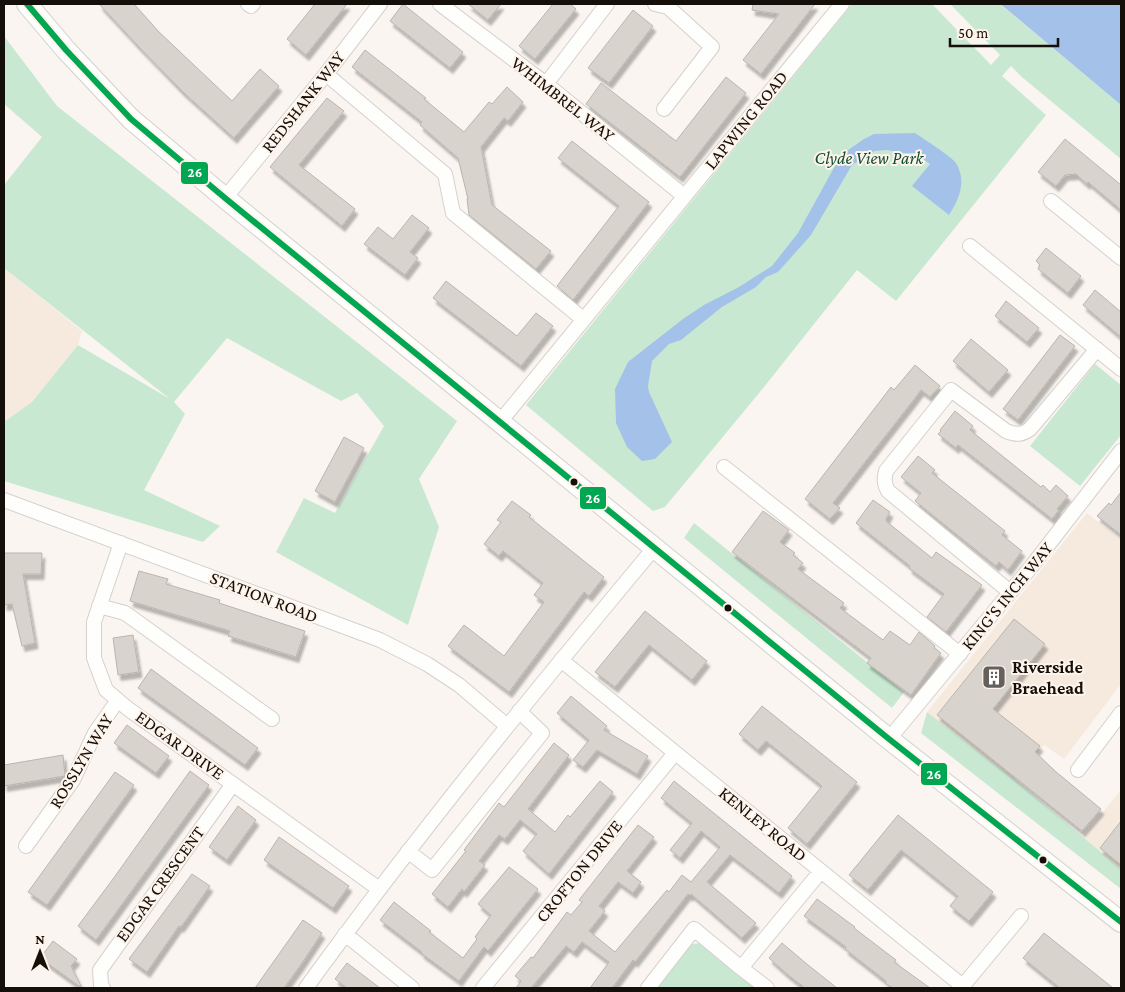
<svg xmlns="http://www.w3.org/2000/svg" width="1125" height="992" font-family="'Crimson Pro',serif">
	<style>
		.commercial { fill: #f6eadf }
		.green { fill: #c8e8d2 }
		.water { fill: #a3c1e9 }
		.building { fill: #d8d3cd; stroke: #bab5af; filter: url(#shadow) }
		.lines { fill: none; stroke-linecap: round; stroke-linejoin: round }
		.street-casing { stroke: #d5d0cb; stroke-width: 16 }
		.secondary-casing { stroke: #d5d0cb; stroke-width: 22 }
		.street { stroke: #fefefd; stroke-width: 14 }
		.secondary { stroke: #fefefd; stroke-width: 20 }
		.bus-1-casing { stroke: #fff4eb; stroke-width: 10 }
		.bus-1 { stroke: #00a651; stroke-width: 6 }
		.bus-dot { fill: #150f0a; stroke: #fff4eb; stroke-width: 2 }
		.labels { text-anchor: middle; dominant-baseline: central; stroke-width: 4; stroke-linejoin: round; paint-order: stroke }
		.street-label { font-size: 18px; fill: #150f0a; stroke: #fff4eb }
		.park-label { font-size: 18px; font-style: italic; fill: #104e33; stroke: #fff4eb }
		.poi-label { font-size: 18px; font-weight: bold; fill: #150f0a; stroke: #fff4eb; text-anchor: start }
		.line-badge { stroke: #fff4eb; stroke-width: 2 }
		.badge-label { font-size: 14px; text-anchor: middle; font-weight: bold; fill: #fff }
	</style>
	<defs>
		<filter id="shadow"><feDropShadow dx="3" dy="5.5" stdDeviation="1" flood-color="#0004"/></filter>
	</defs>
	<rect width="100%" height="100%" fill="#faf5f0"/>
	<path class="commercial" d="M4,268L82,331L78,345L32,402L4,422Z
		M1087,513L1121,540V684L1064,759L1044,745L1015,780L927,712Z
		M1121,790V869L1083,837Z"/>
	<path class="green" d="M852,4H932L991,65L1000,55L950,4H1000L1121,105V159L1023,78L1011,66L1002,76L1046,115L896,301L857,270L764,387L665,507L653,511L526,405Z
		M4,36L57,106L457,421L419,479L439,527L408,625L276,552L304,498L335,513L384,426L357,393L341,401L227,338L174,402L185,414L144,490L220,526L203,542L4,481V422L32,402L78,345L170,399L4,268V185L42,137L4,104Z
		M1095,364L1121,385V435L1080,486L1030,446Z
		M694,523L904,692L892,708L684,538Z
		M927,712L1015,780L1121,869V889L921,733Z
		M704,943L759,988H658L657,986L692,944Z"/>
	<path class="water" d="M1000,4H1121V105L1004,7Z
		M915,133C924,139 952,157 956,163C967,181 959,200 949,215L912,186L930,164L915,153H902L887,150L875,151L852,165L811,235L778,272L766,277L756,287L722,307L681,340L669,344L652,361L648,386L649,392L672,442L655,459L642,461L627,447L616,423L615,389L628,362L683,319L704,305L739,287L772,266L798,233L841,155L864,139L874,134Z"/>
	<path class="building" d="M99,4H134L159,32L232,101L260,69L279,86L234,138L183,92L141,49Z
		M315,4H347L306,55L287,39Z
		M403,4L463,52L450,68L390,21Z
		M468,4H501L488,20Z
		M553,4H570L576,9L535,59L519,46Z
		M753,4H815L761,74L743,60L779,14L752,10Z
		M633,10L653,26L609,83L588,68Z
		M365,50L426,98L424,99L464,132L489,102L492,104L507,87L523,102L508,121L504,118L481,147L492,205L551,251L536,269L469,215L467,199H468L458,158L420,125L422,122L352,67Z
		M726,77L746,93L680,177L586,104L601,83L676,141Z
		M327,98L344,111L299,165L355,209L342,226L270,167Z
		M1065,139L1121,185V210L1088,182L1087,184L1076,174L1065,175L1056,186L1038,172Z
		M572,141L649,202L573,300L557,286L619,206L558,158Z
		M412,215L429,228L410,252L418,258L405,275L364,244L378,227L393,239Z
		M1046,248L1081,276L1068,293L1038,269L1040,265L1036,261Z
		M446,281L517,336L536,313L553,326L521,366L433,298Z
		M1095,290L1121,312V337L1083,305Z
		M1006,301L1039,328L1027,342L995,316Z
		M1060,335L1075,346L1018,420L1003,409Z
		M971,339L1008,370L989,392L953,361Z
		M915,365L940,386L930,397L921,390L912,402L833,503L840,508L830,519L805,499L891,387L894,390Z
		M955,411L973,426L970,430L1041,487L1043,485L1050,492L1056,485L1068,496L1057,509L1059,510L1052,519L958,445L956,448L938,434L941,431L940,430Z
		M344,437L364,448L335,502L315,491Z
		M918,456L935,470L932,473L1005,531L1002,535L1022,551L1008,570L999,562L996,566L915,501L921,493L901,477Z
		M1121,492V535L1097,516L1109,503L1111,505Z
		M873,500L890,512L886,519L887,522L932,558L936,552L982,585L946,632L927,617L944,594L909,568L910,566L856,523Z
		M512,501L531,515L529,517L604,577L589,596L584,592L509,692L448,646L464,625L504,656L544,602L534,595L543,583L503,551L499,556L484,544L501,522L497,520Z
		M763,511L789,530L780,542L795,553L793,555L803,563L798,569L844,603L840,608L883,640L890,631L910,645L919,632L935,646L934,648L941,653L911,695L867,663L871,658L732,552Z
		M4,553H42L41,574H23L35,643L22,646L12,604L4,605Z
		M139,571L168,579L166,584L220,600L219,603L305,631L296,657L228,636L230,631L130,601Z
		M645,611L707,661L692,680L649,645L615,687L595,672Z
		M1014,619L1045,644L993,709L1040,746L1035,752L1055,771L1101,809L1082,831L937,715Z
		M133,635L139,672L118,675L113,638Z
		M151,669L258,748L245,765L138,688Z
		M571,696L607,726L604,730L648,756L637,774L597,750L583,767L573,760L589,740L557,713Z
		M762,706L857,782L807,844L788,828L822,786L766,741L758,750L739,734Z
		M127,725L169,756L156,773L114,743Z
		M554,743L569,755L528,809L555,832L568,815L570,817L600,781L613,792L549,874L523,851L537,834L520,820L505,839L499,835L479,861L485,865L464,892L462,889L448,907L432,894L466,851L464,850L499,803L504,807Z
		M63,755L65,776L4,786V765Z
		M190,771L209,785L96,940L78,926L113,879Z
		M115,772L134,785L47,905L28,892Z
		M674,781L792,876L779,893L730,855L707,882L756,923L742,938L691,894L690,896L688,894L635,962L633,960L612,988H590L609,962L582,942L574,952L566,946L531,988H516L521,981L515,976L531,957L533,958L567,912L571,915L582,902L579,900L638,825L654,837L627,871L641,882L633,893L618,882L599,906L605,911L589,931L615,952L662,896L667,890L669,892L682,875L691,882L720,847L701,831L680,858L670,850L692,823L661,798Z
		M238,806L256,820L227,860L209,847Z
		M898,815L993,892L969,921L950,906L958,896L901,850L868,890L849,875Z
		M1121,821V865L1100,848Z
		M279,837L349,886L333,908L264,860Z
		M509,867L538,889L488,951L484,947L459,981L421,953L422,952L380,920L394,902L431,931L429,932L463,958L477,939L475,937L491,915L478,904Z
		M192,874L210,886L181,927L179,926L147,972L129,959Z
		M817,899L855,927L854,928L896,960L894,962L930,988H893L885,983L886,981L845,949L846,947L804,916Z
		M303,920L322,933L300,966L284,988H255Z
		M1044,933L1113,988H1060L1023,958Z
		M53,941L77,959L71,966L82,988L40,958Z
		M782,943L808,965L837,988H805L787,974L769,958Z
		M347,963L380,988H347L335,979Z"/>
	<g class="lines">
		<g class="street-casing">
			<path id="street" d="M248,4L251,6L253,4
				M440,4L546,84L684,196
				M655,4L668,7L712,47L664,109
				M326,74L445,174L453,213L583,319
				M546,84L607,4
				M225,198L326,74L380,4
				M1051,201L1121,258
				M970,246L1121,369
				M499,423L842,4
				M724,467L960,654
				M4,500L380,640L427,664L459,685L507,726
				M121,543L94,622V658L106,690L127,708L379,889
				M1010,592L888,491C884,484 884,479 886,471L951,390L1006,431C1016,435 1022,435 1030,429L1097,349
				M99,606L125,613L272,719
				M561,660L965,988
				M889,739L1031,567L1121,451
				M1078,770L1121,713
				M26,846L73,780L95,733L118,700
				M408,851L432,870L542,733L519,711
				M345,934L412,988
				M741,968L767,988
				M103,988L101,985L100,970L233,784
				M306,988C416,836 535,691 655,547
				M483,988L675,753
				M648,988L694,929L741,968L821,871
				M961,988L1021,916"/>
		</g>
		<g class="secondary-casing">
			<path id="secondary" d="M27,4L66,50L131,119L225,198L889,739L1121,922"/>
		</g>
		<use href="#street" class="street"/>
		<use href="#secondary" class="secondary"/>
		<g class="bus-1-casing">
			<path id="bus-1" d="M27,4L66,50L131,119L225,198L889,739L1121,922"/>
		</g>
		<use href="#bus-1" class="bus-1"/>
	</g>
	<defs>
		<g id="building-square" transform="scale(1.25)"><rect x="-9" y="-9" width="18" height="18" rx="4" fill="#65605a" stroke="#fff4eb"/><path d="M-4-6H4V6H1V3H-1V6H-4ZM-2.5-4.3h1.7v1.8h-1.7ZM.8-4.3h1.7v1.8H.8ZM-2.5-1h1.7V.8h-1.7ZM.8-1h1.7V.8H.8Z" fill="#fff"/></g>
	</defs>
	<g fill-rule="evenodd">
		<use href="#building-square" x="994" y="677"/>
	</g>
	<g class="bus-dot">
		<circle cx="574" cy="482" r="4.5"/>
		<circle cx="728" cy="608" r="4.5"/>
		<circle cx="1043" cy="860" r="4.5"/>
	</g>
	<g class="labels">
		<g class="street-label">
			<text transform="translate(563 99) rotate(38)">WHIMBREL WAY</text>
			<text transform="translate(303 102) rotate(-52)">REDSHANK WAY</text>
			<text transform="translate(746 120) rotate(-51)">LAPWING ROAD</text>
			<text transform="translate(1007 596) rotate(-51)">KING'S INCH WAY</text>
			<text transform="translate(264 597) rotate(21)">STATION ROAD</text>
			<text transform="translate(180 745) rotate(36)">EDGAR DRIVE</text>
			<text transform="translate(81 761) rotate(-59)">ROSSLYN WAY</text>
			<text transform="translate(763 824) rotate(39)">KENLEY ROAD</text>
			<text transform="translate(579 871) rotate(-51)">CROFTON DRIVE</text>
			<text transform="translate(160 884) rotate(-54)">EDGAR CRESCENT</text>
		</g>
		<g class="park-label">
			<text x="869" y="158">Clyde View Park</text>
		</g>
		<g class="poi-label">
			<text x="1012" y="667">Riverside<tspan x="1012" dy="21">Braehead</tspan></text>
		</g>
	</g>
	<g class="line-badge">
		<rect x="180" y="161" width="29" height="24" rx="5" fill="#00a651"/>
		<rect x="579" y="486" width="28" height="24" rx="5" fill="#00a651"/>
		<rect x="920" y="762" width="28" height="24" rx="5" fill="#00a651"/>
	</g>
	<g class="badge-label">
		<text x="195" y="177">26</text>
		<text x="593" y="503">26</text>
		<text x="934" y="779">26</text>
	</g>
	<rect width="1125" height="992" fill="none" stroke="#150f0a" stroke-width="10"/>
	<g transform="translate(40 952)" stroke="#fff4eb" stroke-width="4" paint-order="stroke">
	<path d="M0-4L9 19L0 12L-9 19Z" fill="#150f0a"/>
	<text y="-8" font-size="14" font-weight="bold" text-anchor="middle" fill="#150f0a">N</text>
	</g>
	<path d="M950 38v8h108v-8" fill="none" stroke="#150f0a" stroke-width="2.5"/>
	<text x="958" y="38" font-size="15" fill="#150f0a" stroke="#fff4eb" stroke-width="4" paint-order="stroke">50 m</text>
</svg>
